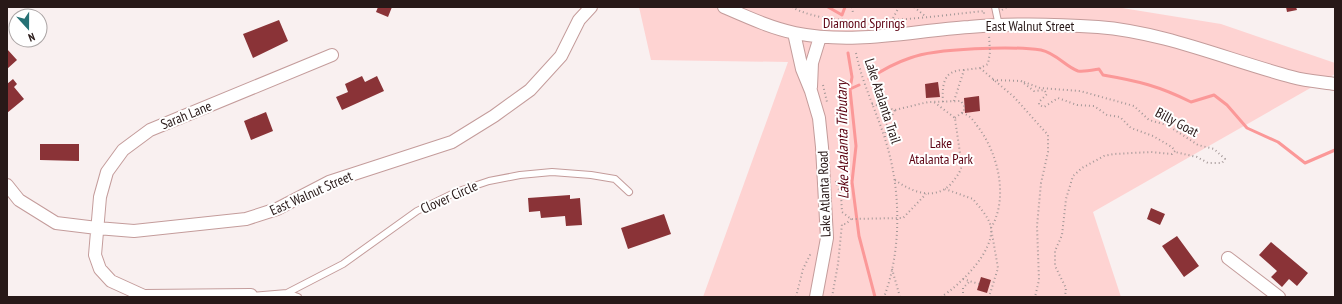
<svg xmlns="http://www.w3.org/2000/svg" width="1342" height="304" font-family="'PT Sans Narrow',sans-serif">
	<style>
		.green { fill: #fed3d2 }
		.lines { fill: none; stroke-linecap: round; stroke-linejoin: round }
		.stream { stroke: #fb9898; stroke-width: 3 }
		.building { fill: #8a3337 }
		.lane-casing { stroke: #c49c9b; stroke-width: 8 }
		.street-casing { stroke: #c49c9b; stroke-width: 14 }
		.path { stroke: #a49898; stroke-width: 2; stroke-dasharray: 1 3; stroke-linecap: butt }
		.lane { stroke: #fff; stroke-width: 6 }
		.street { stroke: #fff; stroke-width: 12 }
		.labels { text-anchor: middle; dominant-baseline: central; stroke-width: 4; stroke-linejoin: round; paint-order: stroke }
		.park-label { font-size: 14px; fill: #5c0212; stroke: #fff }
		.street-label { font-size: 14px; fill: #281918; stroke: #fff }
		.water-label { font-size: 15px; font-style: italic; fill: #59000f; stroke: #fff }
	</style>
	<rect width="100%" height="100%" fill="#f9f0f0"/>
	<path class="green" d="M639,7H1116L1221,24L1335,63V74L1093,212L1121,297H703L788,62L651,60Z"/>
	<g class="lines">
		<path class="stream" d="M828,7L842,15L845,7
			M848,53L852,77L850,89L856,146L852,182L859,236L875,297
			M869,79C882,70 895,63 910,58C936,48 1013,46 1041,50C1056,53 1066,67 1078,71C1084,72 1093,70 1099,69L1103,75C1138,81 1159,86 1191,102L1214,95L1227,105L1247,128L1278,142L1305,163L1335,150
			M850,89L859,85"/>
	</g>
	<path class="building" d="M378,7H392L388,17L376,12Z
		M1286,7H1296L1297,10L1287,12Z
		M279,20L288,41L253,58L243,34Z
		M7,49L17,60L7,69Z
		M362,76L365,82L377,76L384,91L342,110L336,97L348,92L345,84Z
		M13,79L17,84L14,87L24,99L7,113V84Z
		M938,82L940,97L926,98L925,84Z
		M979,96L980,111L965,113L964,98Z
		M266,112L273,131L251,140L244,121Z
		M40,144H79V161L40,160Z
		M570,195V199L580,198L582,225L566,226L565,216L541,218L540,211L529,212L528,198Z
		M1151,208L1165,214L1160,225L1147,219Z
		M664,214L671,234L628,249L621,228Z
		M1177,236L1199,266L1184,277L1162,246Z
		M1271,242L1308,273L1297,286L1289,279L1282,287L1271,277L1277,271L1259,255Z
		M981,277L991,280L987,293L977,290Z"/>
	<g class="lines">
		<g class="lane-casing">
			<path id="lane" d="M995,7L999,26
				M287,293L343,264L417,211L456,192L489,181L520,175L552,172L591,175L615,179L629,192
				M251,296L287,293L298,297"/>
		</g>
		<g class="street-casing">
			<path id="street" d="M724,7C747,17 771,28 795,33C855,45 910,31 969,27C1012,23 1056,24 1098,27C1164,32 1228,60 1292,77C1306,81 1321,82 1335,84
				M794,33L802,69L811,91L819,118L822,147L827,238L816,297
				M811,87L812,63L820,37
				M7,185L19,200L56,223L97,228L134,231L246,219L277,209L329,182L452,142L494,116L530,90L561,56L579,20L591,7
				M1228,258L1279,297
				M251,295L144,296L111,281L100,269L95,255L100,197L107,172L123,150L150,130L332,55"/>
		</g>
		<path class="path" d="M792,7C835,32 933,16 984,11V15
			M852,7L853,13
			M914,7L925,16
			M1002,10L1007,7
			M893,18L899,7
			M856,53C863,87 879,116 888,149C901,195 901,253 884,297
			M980,68L1014,97L1048,135V152L1041,183L1037,226L1039,280L1035,297
			M993,80L1021,81L1034,91L1044,90L1047,94L1039,102V105L1044,107L1058,98L1077,105L1094,106L1107,115L1120,117L1131,128L1153,136L1172,147L1175,151L1172,154L1151,152L1114,154L1104,156L1082,168L1073,176L1066,199L1062,235L1055,251V266L1066,288L1065,297
			M1024,82L1040,88L1080,91L1134,106L1149,120L1167,125L1198,145L1214,149L1225,159L1222,163H1208L1197,157L1175,152
			M823,85L827,102
			M954,101L964,70L980,68L988,64L990,52L989,35
			M943,102C942,85 943,70 964,70
			M872,104L895,110L928,102L961,101L964,106V111L955,118
			M962,113C970,115 973,120 978,127C998,153 1009,198 991,228L998,268L989,297
			M885,137L886,126L895,110
			M895,180C912,192 934,201 951,184C954,180 960,173 961,168C962,162 956,128 955,118L934,102
			M836,181L841,196L842,212L851,219L903,218L926,194
			M892,269L900,297
			M963,279L979,284
			M796,297L803,269L810,255H813
			M832,297L838,264L842,224H846L851,219
			M941,297C959,286 994,252 991,228C990,218 979,207 973,199L945,189
			M963,297V288L970,281"/>
		<use href="#lane" class="lane"/>
		<use href="#street" class="street"/>
	</g>
	<g class="labels">
		<g class="park-label">
			<text x="864" y="23">Diamond Springs</text>
			<text x="941" y="143">Lake<tspan x="941" dy="16">Atalanta Park</tspan></text>
		</g>
		<g class="street-label">
			<text x="1030" y="26">East Walnut Street</text>
			<text transform="translate(883 101) rotate(72)">Lake Atalanta Trail</text>
			<text transform="translate(186 115) rotate(-22)">Sarah Lane</text>
			<text transform="translate(1177 122) rotate(28)">Billy Goat</text>
			<text transform="translate(311 193) rotate(-24)">East Walnut Street</text>
			<text transform="translate(824 194) rotate(-92)">Lake Atlanta Road</text>
			<text transform="translate(449 197) rotate(-24)">Clover Circle</text>
		</g>
		<g class="water-label">
			<text transform="translate(842 140) rotate(-91)">Lake Atalanta Tributary</text>
		</g>
	</g>
	<rect width="1342" height="304" fill="none" stroke="#281918" stroke-width="16"/>
	<g transform="translate(28 28) rotate(159)"><circle r="19" fill="#ffffff" stroke="#a9a3a3"/>
	<path d="M0-3L7 15L0 10L-7 15Z" fill="#267175"/>
	<text y="-6" font-size="11" font-weight="bold" text-anchor="middle" fill="#281918">N</text>
	</g>
</svg>
